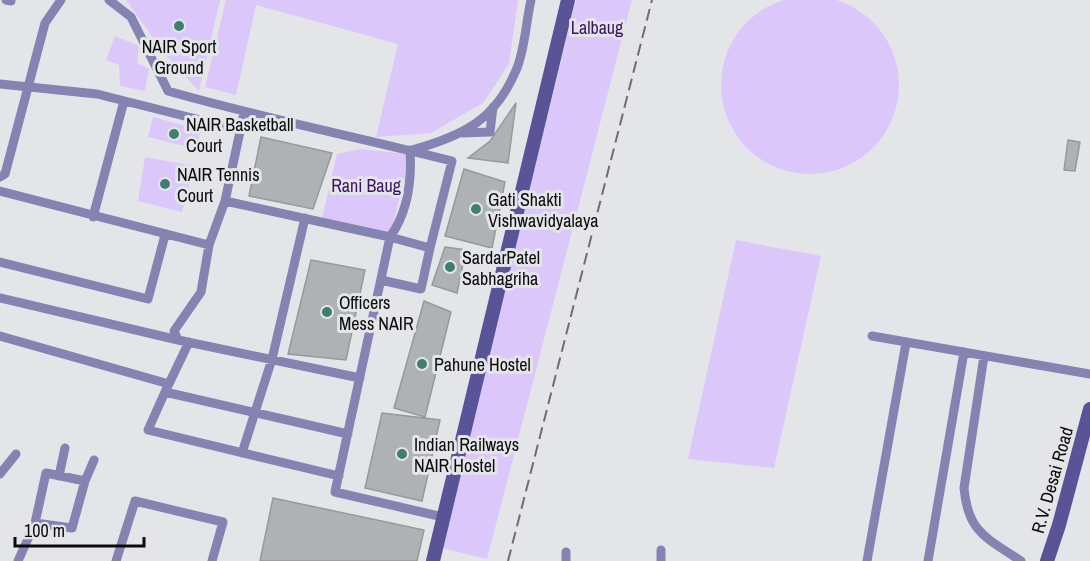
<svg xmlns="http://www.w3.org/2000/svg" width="1090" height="561" font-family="'Archivo Narrow',sans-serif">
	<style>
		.green { fill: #dcc7fb }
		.building { fill: #afb2b5; stroke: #96999c; stroke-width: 1.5 }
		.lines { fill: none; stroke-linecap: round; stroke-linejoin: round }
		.street { stroke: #8483b2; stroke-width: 9 }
		.secondary { stroke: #585497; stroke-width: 14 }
		.rail { stroke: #6e6e71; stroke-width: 2; stroke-dasharray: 12 6; stroke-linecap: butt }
		.poi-dot { fill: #3f7f6f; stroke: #e3e5e9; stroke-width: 2 }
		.labels { text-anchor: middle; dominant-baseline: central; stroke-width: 6; stroke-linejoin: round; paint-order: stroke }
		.park-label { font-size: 18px; fill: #3b1460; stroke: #e3e5e9 }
		.poi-label { font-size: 18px; fill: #0b0b0c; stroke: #e3e5e9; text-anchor: start }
		.street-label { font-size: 18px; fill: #0b0b0c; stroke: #e3e5e9 }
	</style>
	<rect width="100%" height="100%" fill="#e3e5e9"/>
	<path class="green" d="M721 85a89 89 0 1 1 178 0a89 89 0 1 1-178 0Z
		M126,0H220L199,91L164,53Z
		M226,0H518L509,64L483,103L431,133L376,137L398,44L256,5L236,95L205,87Z
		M576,0H632L487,559L442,548Z
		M115,36L139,46L137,63L149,69L145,91L120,86L119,65L106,60Z
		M153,117L200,130L197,149L148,137Z
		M361,149L406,154L405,176L390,237L322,218L337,154Z
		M145,157L194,166L182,212L138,201Z
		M736,240L821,256L774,468L688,459Z"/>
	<path class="building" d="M516,103L508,163L468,158L490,141Z
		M261,137L332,153L313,209L249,196Z
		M1068,140L1080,142L1075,171L1064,170Z
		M464,169L505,182L492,248L445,236Z
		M445,247L466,250L457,293L432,285Z
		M311,260L365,270L346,360L288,354Z
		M424,301L451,312L425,417L394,408Z
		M382,413L440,420L422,501L365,488Z
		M273,498L424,530L417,561H260Z"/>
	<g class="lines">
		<path class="street" d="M6,0L11,1
			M109,0L131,17L168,91C262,118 358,137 452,161L430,248L390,237C408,212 412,181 410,150
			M0,84L97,94L240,130
			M463,133L490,132L493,107
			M412,150C463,136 496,120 517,68C525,48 526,22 531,0
			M0,177L5,174L45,23L61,0
			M0,191L209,245
			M225,201L244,113
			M93,217L124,101
			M0,262L148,299L165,235
			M381,280L421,289L430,248
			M0,298L178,340
			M0,336L169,384
			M872,336L1090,374
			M189,342L165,392L348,434
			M984,356L964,488C968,533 987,538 1021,561
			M360,378L178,340L174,331L201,292L209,245L225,201L390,237L335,492L443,517
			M165,392L148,430L339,476
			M242,453L272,359L305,218
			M0,474L16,454
			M59,476L65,448
			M85,481L94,460
			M18,561L35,523L46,473L85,481L72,528L35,523
			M116,561L135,501L223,522L212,561
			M566,561V552
			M661,561V550
			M867,561L906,343
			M928,561L964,352"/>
		<path class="secondary" d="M433,561L568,0
			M1047,561L1059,525L1090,409"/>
		<path class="rail" d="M508,561L652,0"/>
	</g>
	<g class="poi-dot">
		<circle cx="179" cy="26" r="6"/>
		<circle cx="174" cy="134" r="6"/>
		<circle cx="165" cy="184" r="6"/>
		<circle cx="476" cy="209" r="6"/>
		<circle cx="450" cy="267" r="6"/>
		<circle cx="327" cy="312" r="6"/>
		<circle cx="422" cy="364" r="6"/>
		<circle cx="402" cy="454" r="6"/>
	</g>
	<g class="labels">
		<g class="park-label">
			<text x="597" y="27">Lalbaug</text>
			<text x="366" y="185">Rani Baug</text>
		</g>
		<g class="poi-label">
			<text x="179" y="46" text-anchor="middle">NAIR Sport<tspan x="179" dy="21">Ground</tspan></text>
			<text x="186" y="124">NAIR Basketball<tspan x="186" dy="21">Court</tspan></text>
			<text x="177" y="174">NAIR Tennis<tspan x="177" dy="21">Court</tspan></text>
			<text x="488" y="199">Gati Shakti<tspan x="488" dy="21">Vishwavidyalaya</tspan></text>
			<text x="462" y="257">SardarPatel<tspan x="462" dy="21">Sabhagriha</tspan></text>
			<text x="339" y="302">Officers<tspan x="339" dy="21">Mess NAIR</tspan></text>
			<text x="434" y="364">Pahune Hostel</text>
			<text x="414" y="444">Indian Railways<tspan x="414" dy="21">NAIR Hostel</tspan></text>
		</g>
		<g class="street-label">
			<text transform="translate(1052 480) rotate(-74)">R.V. Desai Road</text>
		</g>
	</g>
	<path d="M15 537v9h129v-9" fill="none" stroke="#0b0b0c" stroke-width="3"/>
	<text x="24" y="537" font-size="18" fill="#0b0b0c" stroke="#e3e5e9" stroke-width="4.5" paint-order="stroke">100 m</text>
</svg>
